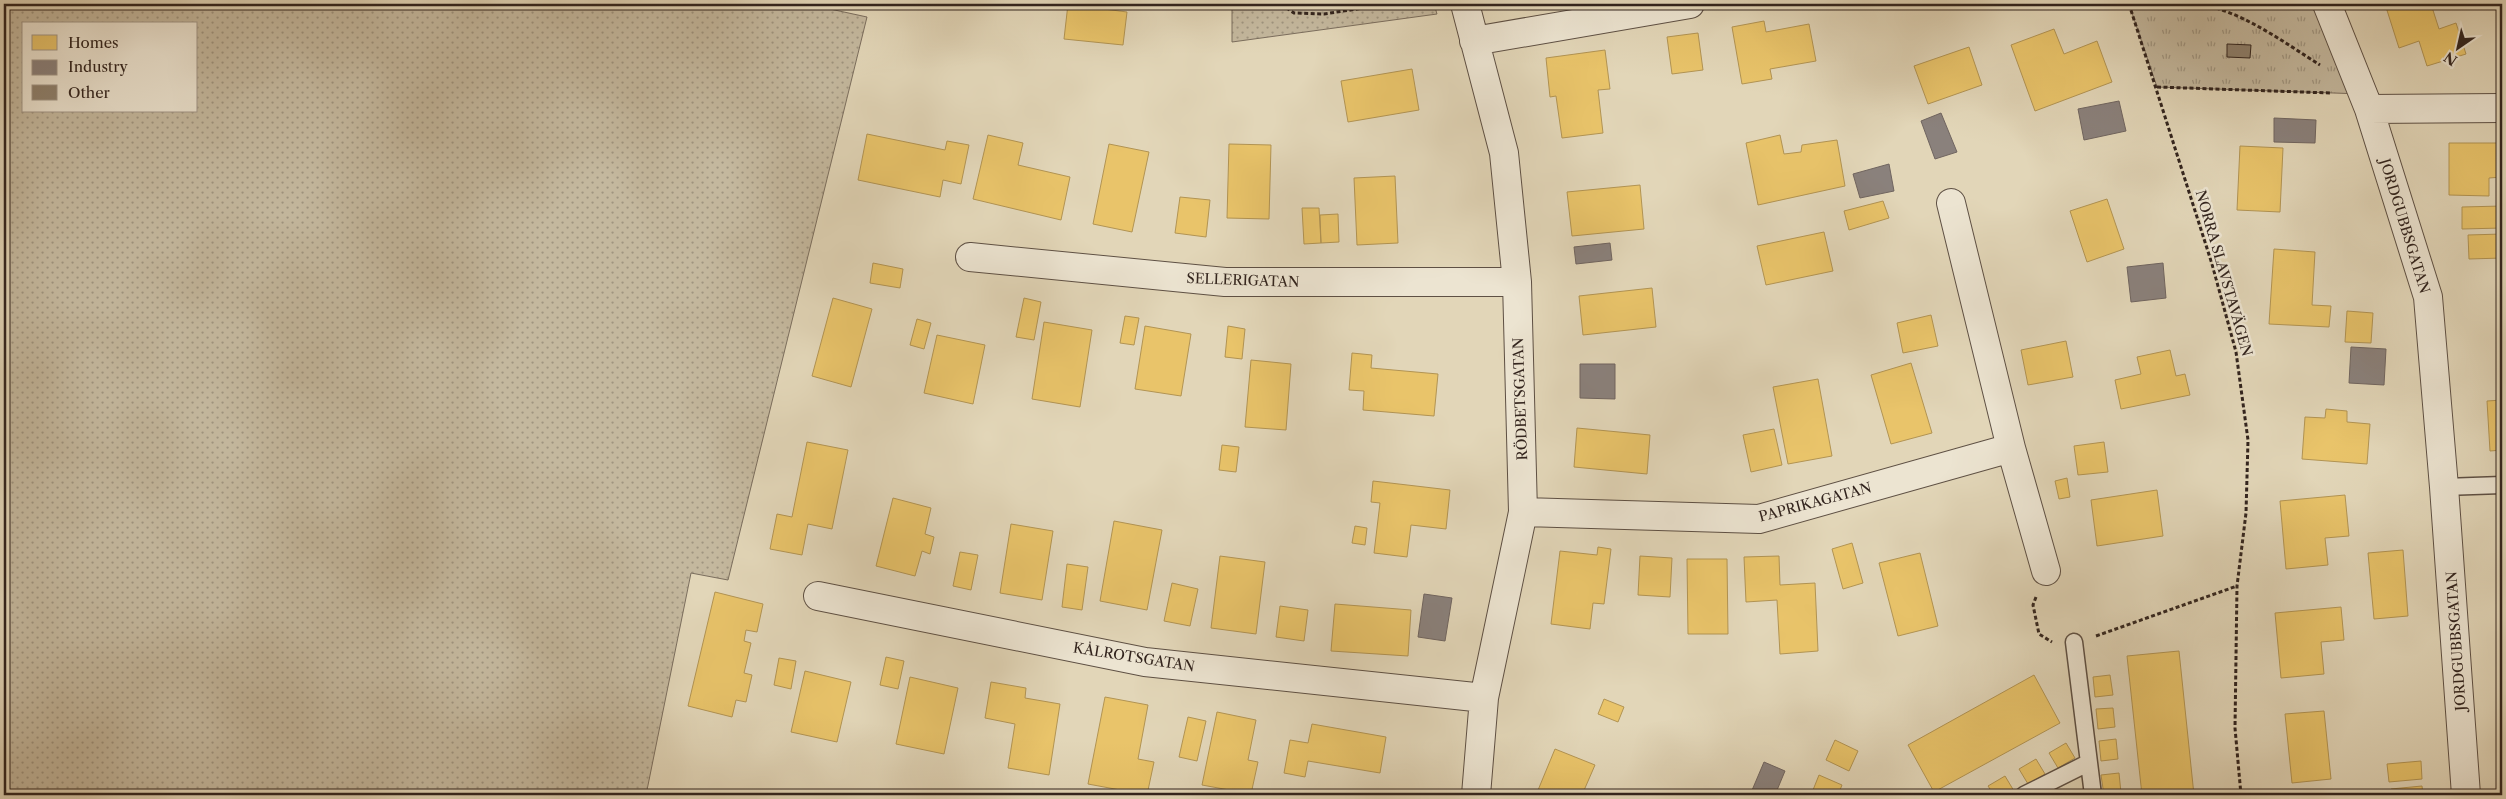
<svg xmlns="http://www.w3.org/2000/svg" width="2506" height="799" font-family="'Libre Caslon Text',serif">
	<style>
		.grass { fill: url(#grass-dots); stroke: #7b6e5e; fill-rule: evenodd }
		.park { fill: url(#park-tufts); stroke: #7b6e5e }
		.homes { fill: #e9c46a; stroke: #b29453 }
		.industry { fill: #8a817c; stroke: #706560 }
		.building { fill: #8e816e; stroke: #32241e }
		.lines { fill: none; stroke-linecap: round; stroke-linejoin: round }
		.service-casing { stroke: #5e5044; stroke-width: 19 }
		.minor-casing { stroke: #5e5044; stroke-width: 30 }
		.path { stroke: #32241e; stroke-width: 3; stroke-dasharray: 4 2.5; stroke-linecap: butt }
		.service { stroke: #ece4d1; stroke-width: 16 }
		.minor { stroke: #ece4d1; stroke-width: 28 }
		.labels { text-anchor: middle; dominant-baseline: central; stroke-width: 5; stroke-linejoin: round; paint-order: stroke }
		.street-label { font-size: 14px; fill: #32241e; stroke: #ece4d1 }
	</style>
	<defs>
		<pattern id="grass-dots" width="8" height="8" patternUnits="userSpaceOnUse" patternTransform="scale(1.25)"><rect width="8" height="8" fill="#c4b89e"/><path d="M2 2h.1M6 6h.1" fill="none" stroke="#a09580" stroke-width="1.8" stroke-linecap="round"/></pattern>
		<pattern id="park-tufts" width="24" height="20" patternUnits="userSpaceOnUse" patternTransform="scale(1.25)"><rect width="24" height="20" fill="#c4b89e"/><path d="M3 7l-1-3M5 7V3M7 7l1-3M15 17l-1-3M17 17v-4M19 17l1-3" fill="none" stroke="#a09580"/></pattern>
	</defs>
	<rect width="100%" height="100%" fill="#e2d6b8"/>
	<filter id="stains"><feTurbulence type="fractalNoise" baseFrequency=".004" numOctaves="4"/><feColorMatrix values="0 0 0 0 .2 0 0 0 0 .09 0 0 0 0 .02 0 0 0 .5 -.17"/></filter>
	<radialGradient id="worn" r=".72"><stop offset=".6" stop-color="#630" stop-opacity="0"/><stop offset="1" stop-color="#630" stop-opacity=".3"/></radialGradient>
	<path class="grass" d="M4,4H807L867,17L728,580L691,573L646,795H4ZM24,24H196V111H24Z
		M1232,4H1434L1437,14L1232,42Z"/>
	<path class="park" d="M2129,4H2327L2363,94L2157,87Z"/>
	<path class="homes" d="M1068,4H1104V9L1127,12L1123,45L1064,39Z
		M2385,4H2431L2439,29L2456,23L2466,54L2427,66L2419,41L2399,48Z
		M2500,4H2502V39H2498Z
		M1764,21L1766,32L1809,24L1816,61L1770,69L1772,79L1742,84L1732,27Z
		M2054,29L2064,54L2097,41L2112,82L2035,111L2011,45Z
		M1698,33L1703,70L1672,74L1667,37Z
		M1969,47L1982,85L1928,104L1914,66Z
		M1605,50L1610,89L1598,90L1603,133L1562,138L1556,96L1550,97L1546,58Z
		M1412,69L1419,110L1348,122L1341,81Z
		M867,134L945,150L947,141L969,145L961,184L943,180L940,197L858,180Z
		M988,135L1023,143L1018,165L1070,177L1061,220L973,199Z
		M1780,135L1784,154L1801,152L1802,145L1837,140L1845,186L1758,205L1746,143Z
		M2449,143H2502V177L2489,178V196L2449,195Z
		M1109,144L1149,152L1132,232L1093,224Z
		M1229,144L1271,145L1269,219L1227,218Z
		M2240,146L2283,148L2280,212L2237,210Z
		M1395,176L1398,243L1357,245L1354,178Z
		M1640,185L1644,229L1572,236L1567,192Z
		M1180,197L1210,200L1206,237L1175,233Z
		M2107,199L2124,249L2087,262L2070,211Z
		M1883,201L1889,218L1849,230L1844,211Z
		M2502,206V228L2462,229V207Z
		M1302,208H1319L1321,243L1304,244Z
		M1338,214L1339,242L1321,243L1320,215Z
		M1824,232L1833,271L1766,285L1757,246Z
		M2502,234V258L2469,259L2468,235Z
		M2274,249L2315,252L2312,305L2331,306L2329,327L2269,324Z
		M873,263L903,269L900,288L870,283Z
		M1652,288L1656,327L1583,335L1579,296Z
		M833,298L872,309L851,387L812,376Z
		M1024,298L1041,302L1034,340L1016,337Z
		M2347,311L2373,313L2371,343L2345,342Z
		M1931,315L1938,346L1903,353L1897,323Z
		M1125,316L1139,318L1134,345L1120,343Z
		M917,319L931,323L924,349L910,345Z
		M1044,322L1092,330L1080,407L1032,399Z
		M1145,326L1191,334L1181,396L1135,389Z
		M1228,326L1245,329L1242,359L1225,357Z
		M937,335L985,345L973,404L924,393Z
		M2066,341L2073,377L2028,385L2021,350Z
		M2170,350L2176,376L2185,374L2190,395L2121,409L2115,380L2141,374L2137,357Z
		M1352,353L1372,355L1371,368L1438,374L1434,416L1363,410L1364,391L1349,390Z
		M1251,360L1291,364L1286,430L1245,427Z
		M1911,363L1932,433L1891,444L1871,375Z
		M1818,379L1832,456L1788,464L1773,387Z
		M2502,400V450L2490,451L2487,401Z
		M2326,409L2347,411V422L2370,424L2367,464L2302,459L2305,417L2325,418Z
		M1577,428L1650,435L1647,474L1574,467Z
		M1774,429L1782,465L1751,472L1743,435Z
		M807,442L848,450L832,529L808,524L802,555L770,549L777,514L792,517Z
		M2104,442L2108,472L2078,475L2074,446Z
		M1222,445L1239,447L1236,472L1219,470Z
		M2067,478L2070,497L2059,499L2055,481Z
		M1373,481L1450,490L1446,529L1411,525L1407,557L1374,553L1380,503L1371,502Z
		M2157,490L2163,536L2097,546L2091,500Z
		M2345,495L2349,536L2325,538L2328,565L2286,569L2280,501Z
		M893,498L931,508L925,534L934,537L930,554L922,551L915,576L876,566Z
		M1114,521L1162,530L1147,610L1100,601Z
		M1011,524L1053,531L1042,600L1000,593Z
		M1355,526L1367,528L1365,545L1352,543Z
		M1852,543L1863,583L1843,589L1832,549Z
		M1598,547L1611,549L1604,604L1593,603L1590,629L1551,624L1560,551L1597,555Z
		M2403,550L2408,616L2374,619L2368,553Z
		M960,552L978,555L971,590L953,586Z
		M1920,553L1938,626L1898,636L1879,563Z
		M1220,556L1265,562L1256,634L1211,628Z
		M1640,556L1672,558L1670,597L1638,595Z
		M1779,556L1780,585L1815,583L1818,651L1780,654L1777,600L1746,602L1744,557Z
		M1687,559H1727L1728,634H1688Z
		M1067,564L1088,567L1082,610L1062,607Z
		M1172,583L1198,589L1190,626L1164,621Z
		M715,592L763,604L757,632L746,630L744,641L751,643L744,673L752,675L746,702L736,700L732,717L688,706Z
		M1335,604L1411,610L1408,656L1331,651Z
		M1280,606L1308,610L1304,641L1276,637Z
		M2341,607L2344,640L2321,642L2324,674L2281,678L2275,613Z
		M2179,651L2194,795H2142L2127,656Z
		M886,657L904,661L898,689L880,685Z
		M779,658L796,661L791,689L774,685Z
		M805,671L851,682L837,742L791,732Z
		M2034,675L2060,723L1934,792L1908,745Z
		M2110,675L2113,695L2095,697L2093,677Z
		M910,677L958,688L944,754L896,744Z
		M991,682L1026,688L1025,698L1060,704L1049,775L1008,768L1015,724L985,718Z
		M1105,697L1148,705L1138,759L1154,762L1147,795L1088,784Z
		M1604,699L1624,707L1618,722L1598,714Z
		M2113,708L2115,727L2098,729L2096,709Z
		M2324,711L2331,779L2292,783L2285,714Z
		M1217,712L1256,720L1248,760L1258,762L1251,794L1202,785Z
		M1188,717L1206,721L1197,761L1179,757Z
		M1312,724L1386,737L1380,773L1308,761L1305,777L1284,773L1290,740L1308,743Z
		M2116,739L2118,759L2101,761L2099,741Z
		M1835,740L1858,751L1849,771L1826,760Z
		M2066,743L2075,758L2058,768L2049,753Z
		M1555,749L1595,765L1582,795H1536Z
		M2036,759L2045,774L2028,784L2019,769Z
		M2421,761L2422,779L2389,782L2387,764Z
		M2119,773L2121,793L2104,795L2101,775Z
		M1819,775L1842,785L1838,795H1811Z
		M2005,776L2014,791L2007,795H1994L1988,786Z
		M2422,786L2423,795H2391V789Z"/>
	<path class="industry" d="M2119,101L2126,131L2084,140L2078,109Z
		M1941,113L1957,152L1935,159L1921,121Z
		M2274,118L2316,120L2315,143L2274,142Z
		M1889,164L1894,191L1860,198L1853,174Z
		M1610,243L1612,260L1576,264L1574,247Z
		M2163,263L2166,298L2131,302L2127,267Z
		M2351,347L2386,349L2384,385L2349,383Z
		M1580,364H1615V399L1580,398Z
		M1424,594L1452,598L1445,641L1418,637Z
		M1764,762L1785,771L1775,795H1750Z"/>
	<path class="building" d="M2227,44L2251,45L2250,58L2227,57Z"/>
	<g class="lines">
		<g class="service-casing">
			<path id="service" d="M2444,487L2502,485
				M2074,642L2093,795
				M2024,795L2088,763"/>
		</g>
		<g class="minor-casing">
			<path id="minor" d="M1465,4L1504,153L1517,282L1523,512L1484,698L1476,795
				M2327,4L2369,109L2428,297L2444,487L2466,795
				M1474,41L1690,4
				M2369,109L2502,108
				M970,257L1225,282H1517
				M2011,448L2046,571
				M1523,512L1759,519L2011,448L1951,203
				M818,596L1145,662L1484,698"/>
		</g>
		<path class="path" d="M1281,4L1294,13L1324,14L1390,4
			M2129,4L2212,264L2236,352L2248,440L2246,513L2237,586L2235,728L2241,795
			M2197,4C2239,9 2285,43 2320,65
			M2157,87L2331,93
			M2036,597L2033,605L2039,634L2052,642
			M2096,636L2237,586"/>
		<use href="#service" class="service"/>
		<use href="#minor" class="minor"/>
	</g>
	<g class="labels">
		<g class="street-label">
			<text transform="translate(2405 226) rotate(73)">JORDGUBBSGATAN</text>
			<text transform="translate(2224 273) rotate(74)">NORRA SLAVSTAVÄGEN</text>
			<text transform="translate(1243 280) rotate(2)">SELLERIGATAN</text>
			<text transform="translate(1520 399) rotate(-92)">RÖDBETSGATAN</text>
			<text transform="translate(1815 502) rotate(-15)">PAPRIKAGATAN</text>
			<text transform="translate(2456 641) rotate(-94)">JORDGUBBSGATAN</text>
			<text transform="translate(1134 657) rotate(9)">KÅLROTSGATAN</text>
		</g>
	</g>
	<rect width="2506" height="799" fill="none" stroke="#e2d6b8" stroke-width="20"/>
	<rect x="5" y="5" width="2496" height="789" fill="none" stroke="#32241e" stroke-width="2.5"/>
	<rect x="10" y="10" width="2486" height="779" fill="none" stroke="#32241e"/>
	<rect x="22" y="22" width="175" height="90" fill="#ece4d1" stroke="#a29789"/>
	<rect x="32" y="35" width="25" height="15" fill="#e9c46a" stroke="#a29789"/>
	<text x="68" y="48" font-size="15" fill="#32241e">Homes</text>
	<rect x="32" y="60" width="25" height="15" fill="#8a817c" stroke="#a29789"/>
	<text x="68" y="72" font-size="15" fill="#32241e">Industry</text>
	<rect x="32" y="85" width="25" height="15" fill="#8e816e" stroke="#a29789"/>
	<text x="68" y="98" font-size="15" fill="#32241e">Other</text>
	<g transform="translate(2458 48) rotate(214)" stroke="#ece4d1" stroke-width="4" paint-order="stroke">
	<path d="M0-4L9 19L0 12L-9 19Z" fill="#32241e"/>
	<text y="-8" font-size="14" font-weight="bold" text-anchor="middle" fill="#32241e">N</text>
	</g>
	<rect width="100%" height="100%" filter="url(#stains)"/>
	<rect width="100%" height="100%" fill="url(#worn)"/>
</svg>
